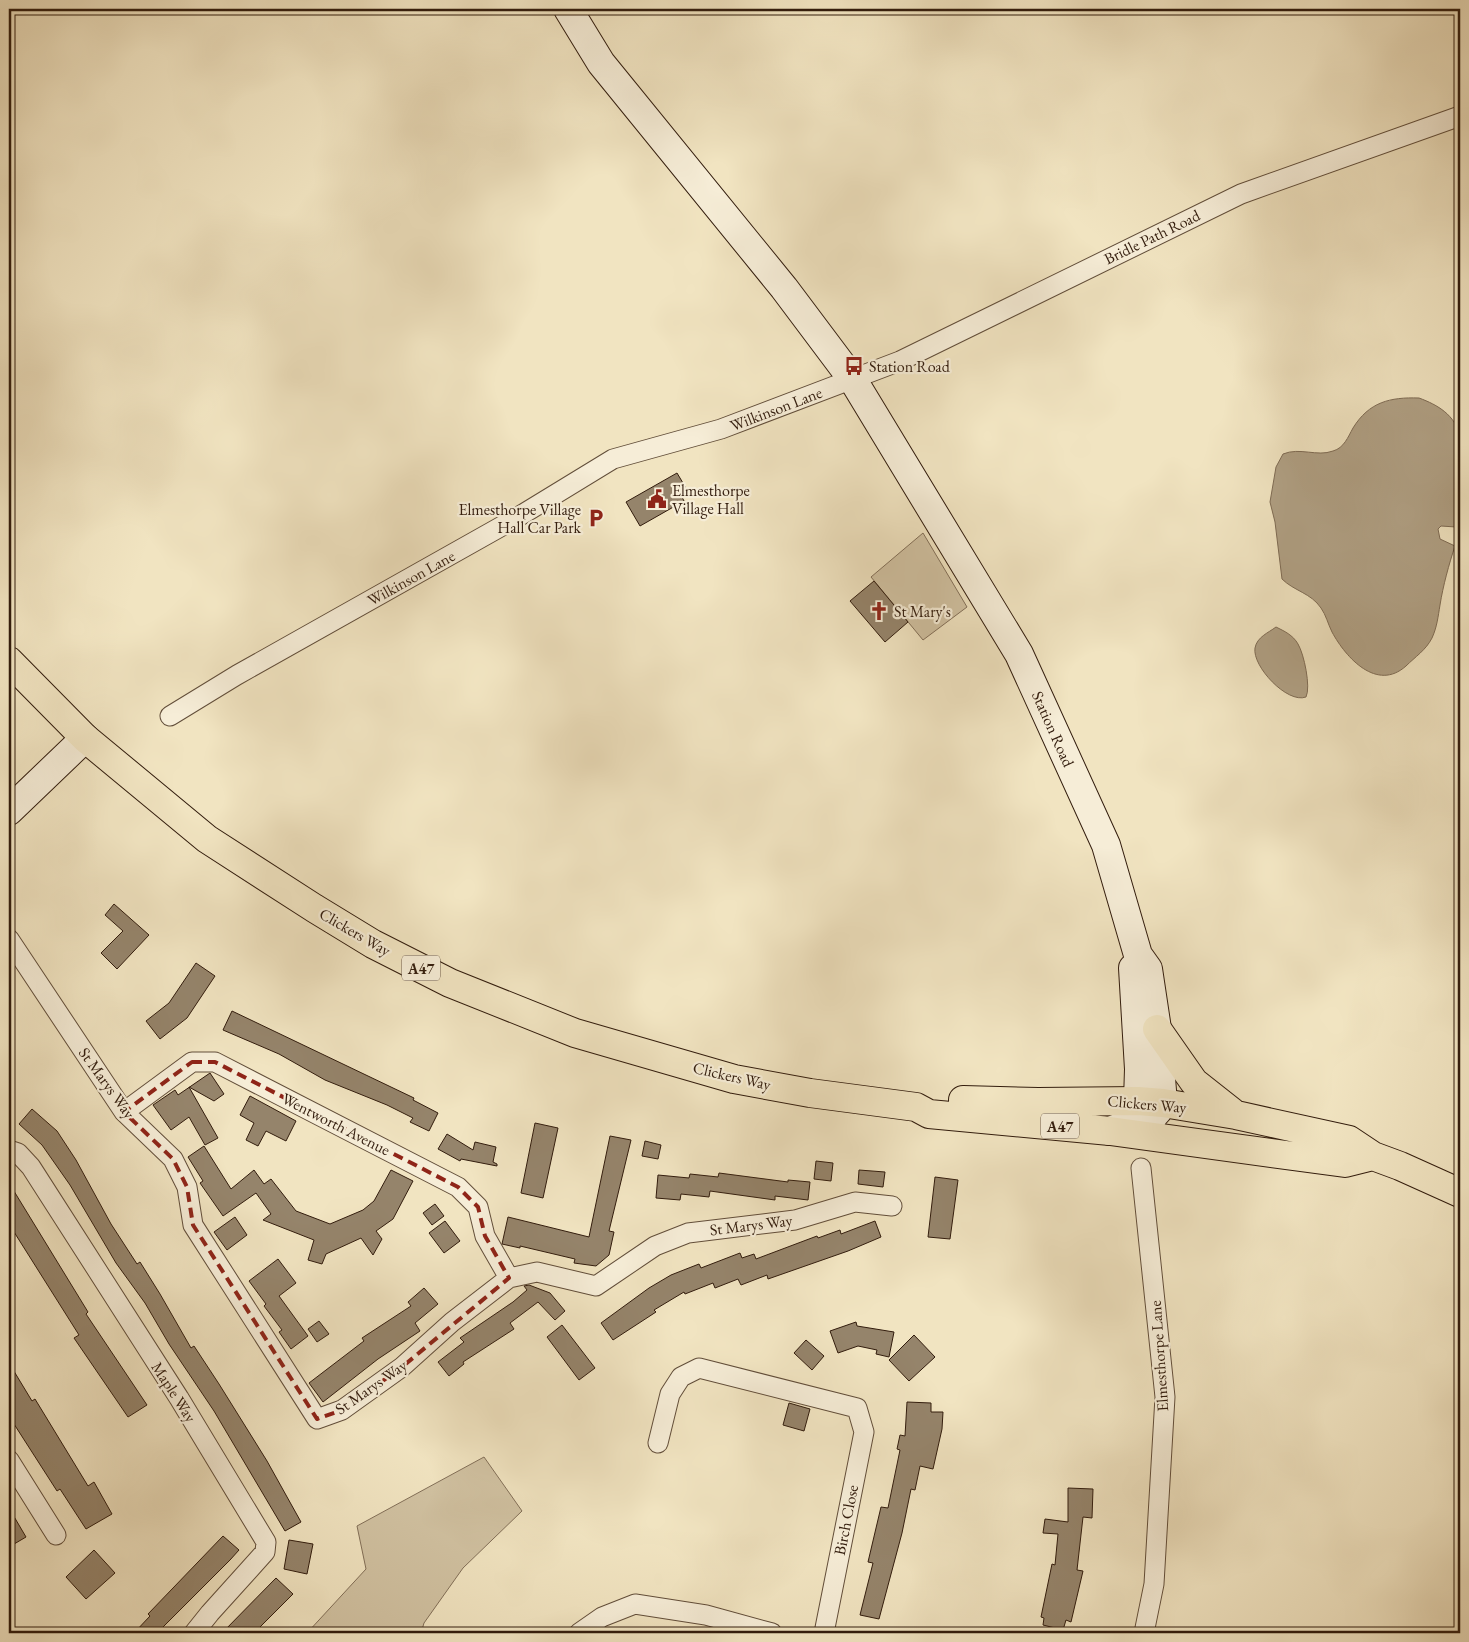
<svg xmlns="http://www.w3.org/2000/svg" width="1469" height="1642" font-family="'EB Garamond',serif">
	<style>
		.green { fill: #d1c2a2; stroke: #826f58 }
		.water { fill: #b0a084; stroke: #7e6b54 }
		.building { fill: #95846b; stroke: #321c0d }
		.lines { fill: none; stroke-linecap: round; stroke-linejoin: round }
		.street-casing { stroke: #624e3a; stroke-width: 21 }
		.secondary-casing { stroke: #321c0d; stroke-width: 30 }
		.primary-casing { stroke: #321c0d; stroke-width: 30 }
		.street { stroke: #f6edd7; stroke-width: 19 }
		.secondary { stroke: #f6edd7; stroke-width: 28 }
		.primary { stroke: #f1e4c1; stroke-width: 28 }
		.marked { fill: none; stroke: #8f2418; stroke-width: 4; stroke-dasharray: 10 6; stroke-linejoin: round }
		.labels { text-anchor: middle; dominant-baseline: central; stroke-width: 4.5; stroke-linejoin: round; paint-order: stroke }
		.shield { fill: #f6edd7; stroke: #6d5b4a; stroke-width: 1 }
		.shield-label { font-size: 15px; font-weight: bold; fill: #321c0d }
		.street-label { font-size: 16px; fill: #321c0d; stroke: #f6edd7 }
		.poi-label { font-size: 16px; fill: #321c0d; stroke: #f6edd7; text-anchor: start }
	</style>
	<rect width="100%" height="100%" fill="#f1e4c1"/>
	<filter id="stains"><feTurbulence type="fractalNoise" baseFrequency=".004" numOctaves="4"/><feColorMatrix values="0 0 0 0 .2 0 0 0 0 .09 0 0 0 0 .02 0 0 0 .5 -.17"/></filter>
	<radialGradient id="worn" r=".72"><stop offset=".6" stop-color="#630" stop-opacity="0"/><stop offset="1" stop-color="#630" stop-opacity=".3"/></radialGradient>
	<path class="green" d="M923,533L967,607L923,640L871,577Z
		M484,1457L522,1511L463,1568L424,1623L421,1633H307L366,1569L357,1526Z"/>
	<path class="water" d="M1419,398C1438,405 1455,415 1460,436V505L1456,527L1441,526L1438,529L1440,539L1455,546C1449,564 1443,586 1440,605C1438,617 1437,627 1432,638C1426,650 1415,657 1406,666C1377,692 1346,658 1332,632C1328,624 1326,615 1321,608C1311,593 1294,591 1282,579L1275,522L1270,502L1276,467L1283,454C1300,447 1317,457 1333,451C1344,448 1348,437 1353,428C1369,402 1390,397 1419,398Z
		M1276,627C1284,631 1293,635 1298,644C1304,654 1311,687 1306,697C1287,704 1252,666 1255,648C1257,637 1268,633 1276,627Z"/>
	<path class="building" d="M677,473L686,488L679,491L684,501L640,526L626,502Z
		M874,581L908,622L885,642L850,601Z
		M114,904L149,935L117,969L101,953L123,931L105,915Z
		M196,963L215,976L187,1018L160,1039L146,1021L169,1003Z
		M232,1011L414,1098L413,1100L438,1113L429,1131L410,1122L413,1118L387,1105L325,1080L279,1054L223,1030Z
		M210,1073L224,1094L214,1101L189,1087L218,1138L205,1145L189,1117L171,1130L153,1105L175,1090L178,1095Z
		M250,1096L296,1121L286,1141L266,1131L258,1146L246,1140L254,1123L240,1115Z
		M32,1109L57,1131L76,1160L111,1224L137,1264L140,1262L160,1294L191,1348L194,1346L219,1384L267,1461L301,1522L285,1531L214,1411L169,1344L145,1303L116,1263L70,1185L42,1145L19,1124Z
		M535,1123L558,1128L543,1198L521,1193Z
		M447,1134L473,1150L475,1142L496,1147L493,1162L497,1164V1166L461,1159L460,1161L438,1149Z
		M610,1136L631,1140L609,1231L614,1232L609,1255L596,1266L574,1263L575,1259L520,1246V1248L502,1244L508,1217L589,1237Z
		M645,1141L661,1145L658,1159L642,1156Z
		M204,1146L231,1189L254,1170L264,1184L271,1179L296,1211L330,1224L363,1210L374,1201L391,1170L413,1181L393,1219L376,1231L382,1239L373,1255L361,1238L326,1254L322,1264L308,1260L314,1240L263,1220L271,1214L256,1193L223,1216L200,1183L203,1181L188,1157Z
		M816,1161L833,1163L831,1181L814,1179Z
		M859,1170L885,1172L883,1187L858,1184Z
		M719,1173L788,1182V1180L810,1182L808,1200L775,1196V1200L710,1191L709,1197L681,1194L680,1200L656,1198L658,1175L689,1178L690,1174L718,1177Z
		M935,1177L958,1180L950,1239L928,1237Z
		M9,1183L88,1312L86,1314L147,1405L128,1417L74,1338L79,1335L9,1224Z
		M435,1204L444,1216L432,1225L423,1213Z
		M235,1217L247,1235L227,1250L214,1232Z
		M445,1221L460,1241L444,1253L429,1233Z
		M875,1221L881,1237L848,1251L768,1279L767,1275L741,1285L738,1279L715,1288L713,1283L685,1294L684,1292L654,1310L656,1312L613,1340L601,1323L649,1288L671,1275L699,1264L701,1268L740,1253L742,1258L754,1254L756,1259L817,1236L818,1238L840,1230L841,1234Z
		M278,1259L296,1283L279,1296L308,1336L291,1349L279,1332L282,1330L264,1306L266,1304L249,1281Z
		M529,1285L550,1293L565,1311L555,1320L538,1302L510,1323L514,1329L463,1362L464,1364L449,1376L438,1362L464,1342L460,1338L513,1302L527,1290L524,1286Z
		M424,1288L438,1304L415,1323L420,1331L378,1359L323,1402L309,1383L364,1341L362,1338L411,1306L408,1302Z
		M319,1321L329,1334L317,1342L308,1329Z
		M856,1322L857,1326L894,1332L889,1357L876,1354L877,1350L858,1346L838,1353L830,1331Z
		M562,1325L595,1368L579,1380L547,1337Z
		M914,1335L935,1357L909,1381L889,1360Z
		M806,1340L824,1356L812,1370L794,1353Z
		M9,1363L32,1401L35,1399L88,1486L94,1482L112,1514L86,1529L60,1489L57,1491L14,1424L9,1427Z
		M907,1402L931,1403V1412H943L942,1429L933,1469L920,1466L915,1490L911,1489L902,1533L879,1619L860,1615L873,1563L868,1562L881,1507L888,1508L900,1450L897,1449L900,1435L905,1436Z
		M789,1403L810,1409L804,1431L783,1425Z
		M1068,1488L1093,1489L1092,1518L1083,1517L1077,1570L1083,1571L1071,1622L1066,1620L1063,1630L1043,1625L1044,1618L1041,1617L1052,1564L1055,1565L1058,1534L1043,1533L1045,1519L1068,1522Z
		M9,1508L26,1537L9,1547Z
		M223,1536L239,1550L230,1560L157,1633H134L150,1616L148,1614Z
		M289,1540L313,1544L307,1574L284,1569Z
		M94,1550L115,1573L86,1599L66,1577Z
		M276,1578L293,1594L254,1633H222Z"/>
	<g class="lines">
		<g class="street-casing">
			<path id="street" d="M170,716L237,675L518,517L613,459L721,429L900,361L1241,194L1460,116
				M9,939L124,1112L173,1159L187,1187L193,1225L317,1419L342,1410L402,1367L452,1322L509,1278L537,1272L596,1286L655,1246L688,1233L795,1220L855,1202L892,1206
				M124,1112L192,1062H215L458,1187L478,1207L485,1236L509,1278
				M9,1150L18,1153L31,1167L179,1398L266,1542L265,1552L210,1613L194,1633
				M1141,1168L1165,1397L1154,1584L1144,1633
				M658,1443L670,1394L681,1377L699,1368L857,1408L864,1432L824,1633
				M9,1460L56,1535
				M579,1633L602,1617L635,1604L706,1615L772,1633"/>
		</g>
		<g class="secondary-casing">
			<path id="secondary" d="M568,9L601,63L784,288L853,380L1019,654L1106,845L1138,955L1148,969L1157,1029L1163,1103L1157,1112L1110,1131
				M9,811L85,738
				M1133,968L1139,1069L1138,1101L1140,1110L1153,1117"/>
		</g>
		<g class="primary-casing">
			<path id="primary" d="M9,661L85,738L207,839L314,908L373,944L450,983L575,1033L734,1079L810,1093L916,1107L929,1114L1110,1131L1345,1163L1373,1156
				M1157,1029L1194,1082L1232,1112
				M963,1100L1038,1102L1138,1101L1163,1103L1236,1115L1349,1140L1373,1156L1400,1166L1460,1193"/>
		</g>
		<use href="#street" class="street"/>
		<use href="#secondary" class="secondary"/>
		<use href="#primary" class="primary"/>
	</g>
	<path class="marked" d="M192,1062H215L458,1187L478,1207L485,1236L509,1278L402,1367L342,1410L317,1419L193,1225L187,1187L173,1159L124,1112Z"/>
	<defs>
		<g id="bus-bare" transform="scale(1.5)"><path d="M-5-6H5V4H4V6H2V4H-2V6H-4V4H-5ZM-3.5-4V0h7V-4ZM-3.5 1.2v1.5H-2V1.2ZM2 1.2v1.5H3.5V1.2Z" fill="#8f2418" stroke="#f6edd7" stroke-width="2.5" paint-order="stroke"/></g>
		<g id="civic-bare" transform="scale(1.5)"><path d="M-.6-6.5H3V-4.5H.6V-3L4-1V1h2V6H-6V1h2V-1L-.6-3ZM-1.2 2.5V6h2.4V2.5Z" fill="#8f2418" stroke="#f6edd7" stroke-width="2.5" paint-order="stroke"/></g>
		<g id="parking-bare" transform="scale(1.5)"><path d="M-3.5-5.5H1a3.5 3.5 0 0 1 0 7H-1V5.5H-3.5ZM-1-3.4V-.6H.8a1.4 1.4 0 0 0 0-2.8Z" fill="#8f2418" stroke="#f6edd7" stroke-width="2.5" paint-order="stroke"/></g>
		<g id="church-bare" transform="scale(1.5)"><path d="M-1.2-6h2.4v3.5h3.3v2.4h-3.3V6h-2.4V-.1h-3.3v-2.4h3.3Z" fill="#8f2418" stroke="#f6edd7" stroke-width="2.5" paint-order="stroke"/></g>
	</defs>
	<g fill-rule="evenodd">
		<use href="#bus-bare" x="854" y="366"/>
		<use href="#civic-bare" x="657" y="499"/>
		<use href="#parking-bare" x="596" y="518"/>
		<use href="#church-bare" x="879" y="611"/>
	</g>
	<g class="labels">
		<g class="shield">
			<rect x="402" y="955.5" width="38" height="25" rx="4"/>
			<rect x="1041" y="1113.5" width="38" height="25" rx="4"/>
		</g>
		<g class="shield-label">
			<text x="421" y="968">A47</text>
			<text x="1060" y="1126">A47</text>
		</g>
		<g class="street-label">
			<text transform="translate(1152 237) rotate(-26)">Bridle Path Road</text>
			<text transform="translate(776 409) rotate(-21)">Wilkinson Lane</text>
			<text transform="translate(411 578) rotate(-29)">Wilkinson Lane</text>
			<text transform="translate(1053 729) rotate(66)">Station Road</text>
			<text transform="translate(355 932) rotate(30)">Clickers Way</text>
			<text transform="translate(732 1076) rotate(13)">Clickers Way</text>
			<text transform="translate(107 1083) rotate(54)">St Marys Way</text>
			<text transform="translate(1147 1104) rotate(5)">Clickers Way</text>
			<text transform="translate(336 1124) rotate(27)">Wentworth Avenue</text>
			<text transform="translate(751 1225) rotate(-7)">St Marys Way</text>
			<text transform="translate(1159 1356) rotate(-94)">Elmesthorpe Lane</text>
			<text transform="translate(371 1387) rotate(-35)">St Marys Way</text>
			<text transform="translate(174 1392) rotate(57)">Maple Way</text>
			<text transform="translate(846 1520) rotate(-79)">Birch Close</text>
		</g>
		<g class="poi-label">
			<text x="869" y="366">Station Road</text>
			<text x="672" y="490">Elmesthorpe<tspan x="672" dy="18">Village Hall</tspan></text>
			<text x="581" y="509" text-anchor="end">Elmesthorpe Village<tspan x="581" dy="18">Hall Car Park</tspan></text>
			<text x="894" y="611">St Mary's</text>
		</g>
	</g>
	<rect width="1469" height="1642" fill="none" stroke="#f1e4c1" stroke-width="30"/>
	<rect x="10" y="10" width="1449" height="1622" fill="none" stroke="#321c0d" stroke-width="2.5"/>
	<rect x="15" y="15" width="1439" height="1612" fill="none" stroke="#321c0d"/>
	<rect width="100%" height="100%" filter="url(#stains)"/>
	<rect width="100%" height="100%" fill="url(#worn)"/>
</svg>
